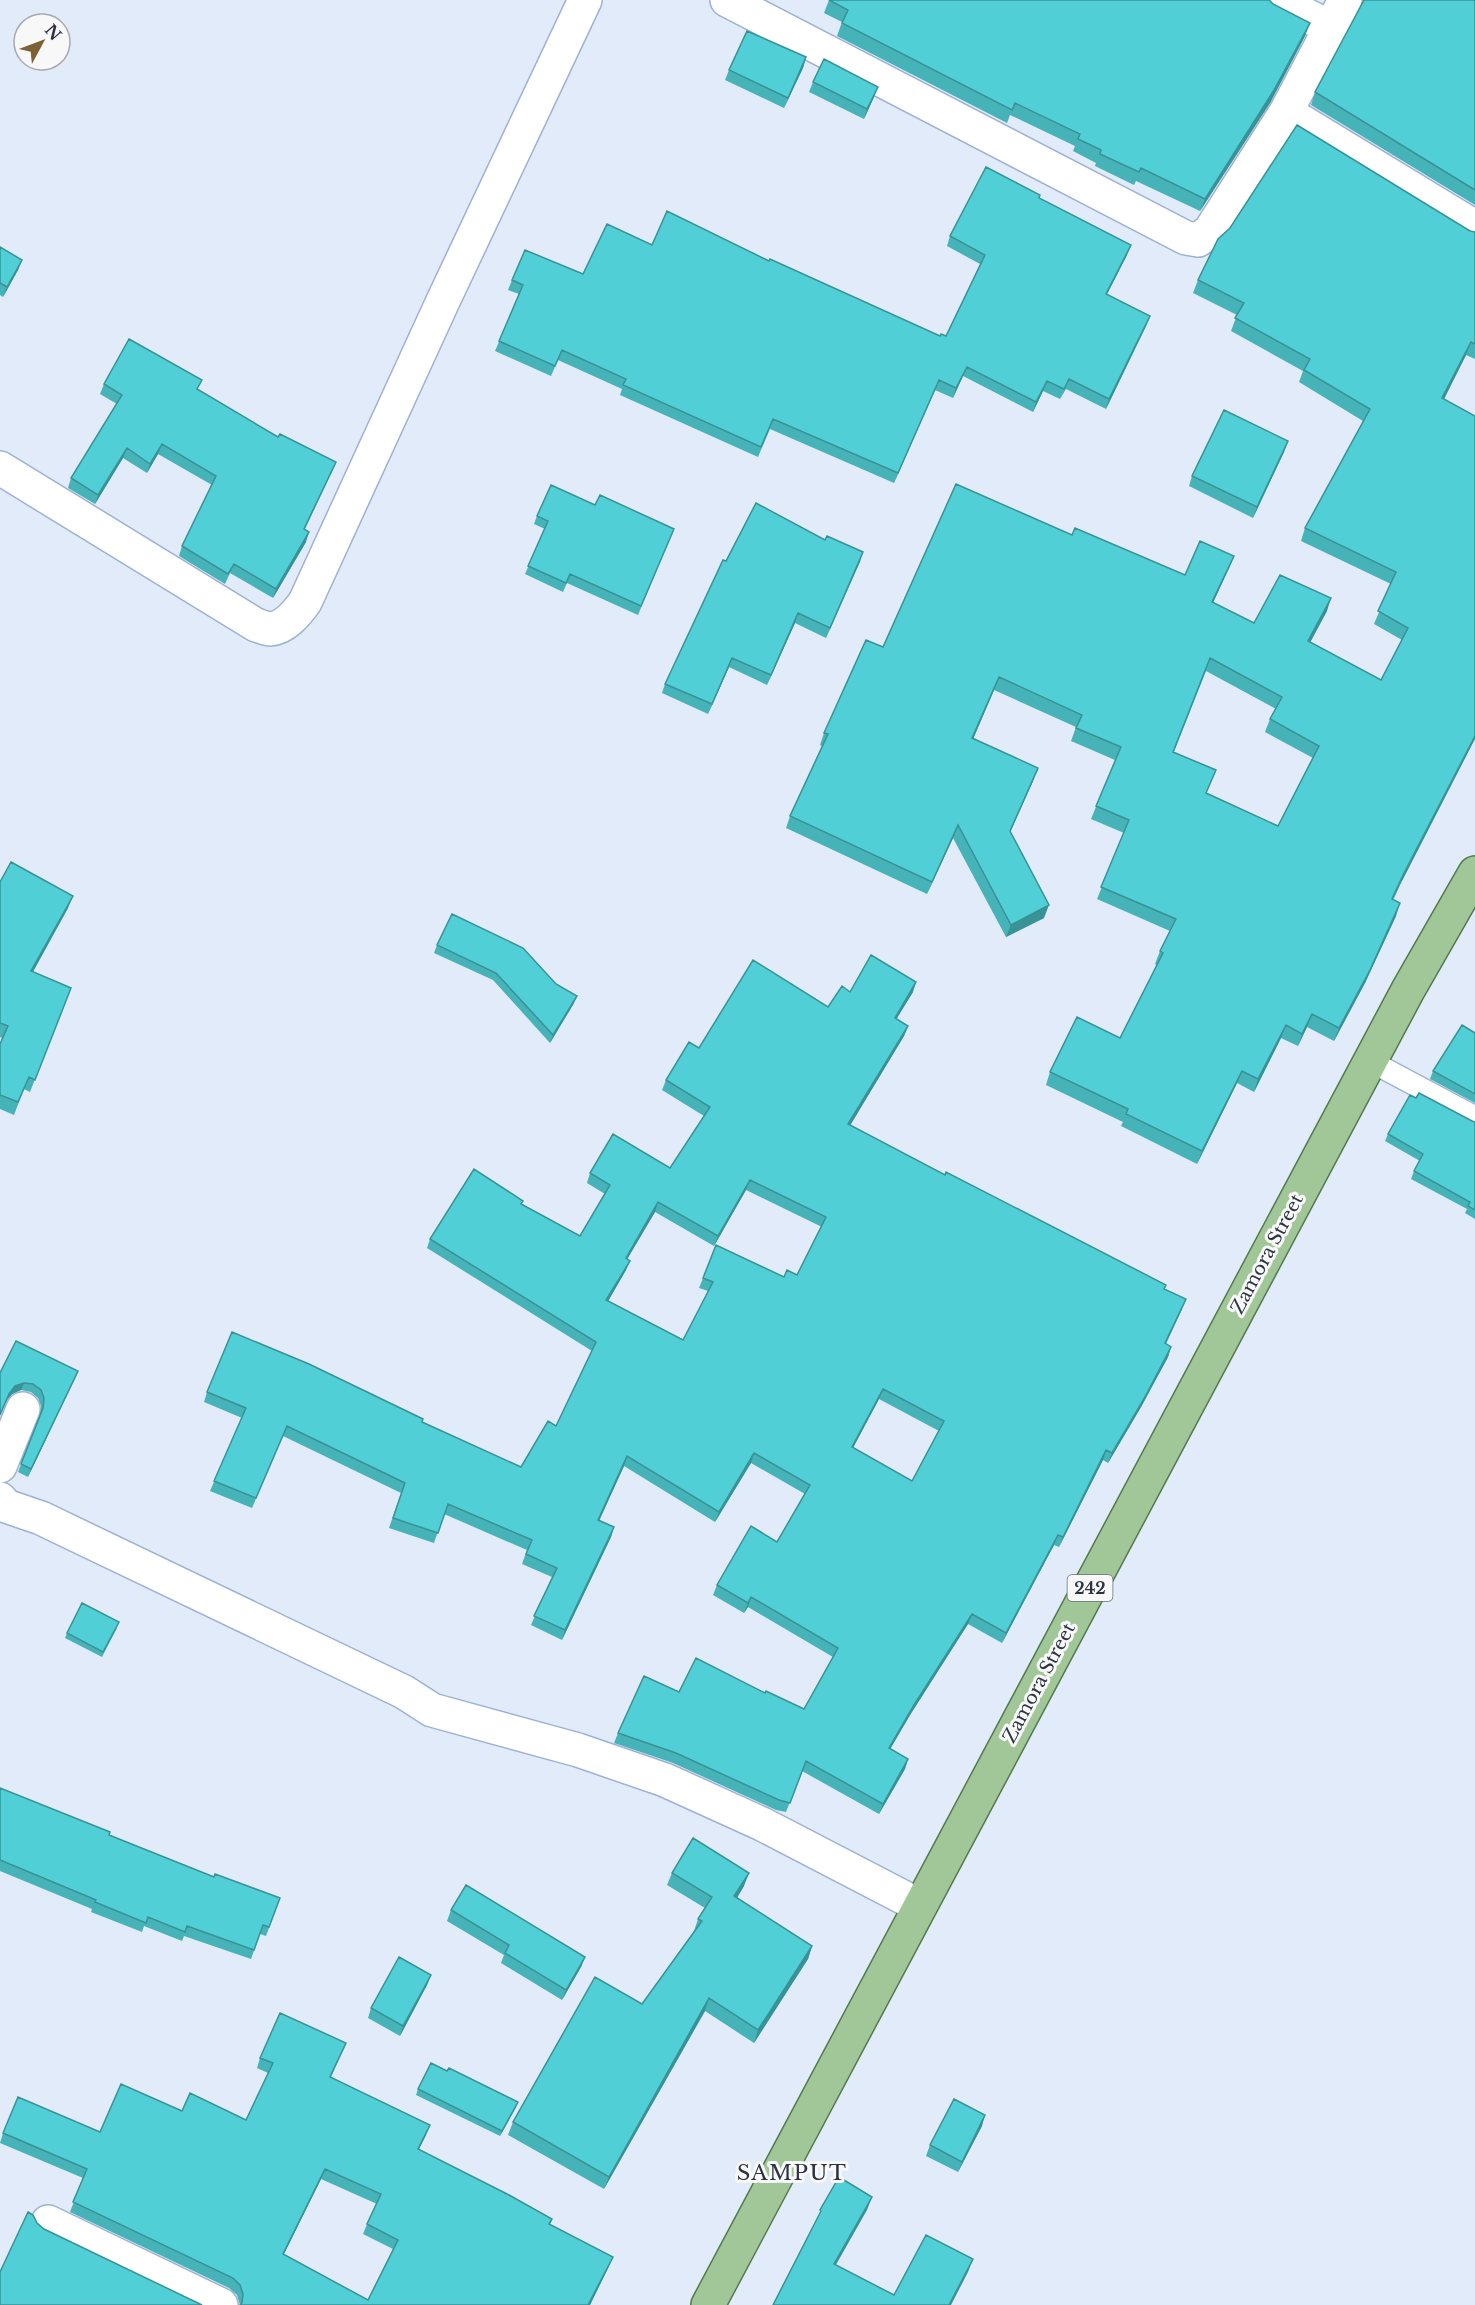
<svg xmlns="http://www.w3.org/2000/svg" width="1475" height="2305" font-family="'Libre Baskerville',serif">
	<style>
		.lines { fill: none; stroke-linecap: round; stroke-linejoin: round }
		.lane-casing { stroke: #9cb2d5; stroke-width: 24 }
		.street-casing { stroke: #9cb2d5; stroke-width: 36 }
		.primary-casing { stroke: #4f7b4e; stroke-width: 36 }
		.lane { stroke: #fff; stroke-width: 21 }
		.street { stroke: #fff; stroke-width: 33 }
		.primary { stroke: #a1c798; stroke-width: 33 }
		.wall { fill: #45b3b8; fill-rule: evenodd }
		.shaded-wall { fill: #389296 }
		.building { fill: #50d0d6; stroke: #389296; stroke-width: 1.5; fill-rule: evenodd }
		.labels { text-anchor: middle; dominant-baseline: central; stroke-width: 6; stroke-linejoin: round; paint-order: stroke }
		.shield { fill: #f8f8f8; stroke: #696f79; stroke-width: 1.5 }
		.shield-label { font-size: 16px; font-weight: bold; fill: #2c3443 }
		.street-label { font-size: 18px; fill: #2c3443; stroke: #f8f8f8 }
		.quarter-label { font-size: 21px; letter-spacing: 1.5px; fill: #2c3443; stroke: #f8f8f8 }
	</style>
	<rect width="100%" height="100%" fill="#e2ebfa"/>
	<g class="lines">
		<g class="lane-casing">
			<path id="lane" d="M1370,1061L1475,1117"/>
		</g>
		<g class="street-casing">
			<path id="street" d="M727,0L1186,238L1198,240L1210,231L1286,112L1345,0
				M1277,0L1329,27
				M1286,112L1475,227
				M0,468L256,625C260,626 266,629 270,629C285,628 297,613 305,602L443,301L585,0
				M0,1466L23,1409
				M0,1499L6,1506L41,1518L404,1692L432,1710L578,1750L665,1780L762,1824L920,1906
				M48,2222L221,2305"/>
		</g>
		<g class="primary-casing">
			<path id="primary" d="M708,2305L1408,990L1475,873"/>
		</g>
		<use href="#lane" class="lane"/>
		<use href="#street" class="street"/>
		<use href="#primary" class="primary"/>
	</g>
	<path class="wall" d="M829,0L1305,36L1270,103L1200,211L1136,181L1134,185L1095,166L1096,163L1073,151L1075,146L1010,115L1007,123L837,36L842,22L824,13Z
		M1475,0V205L1311,105L1315,92Z
		M806,57L803,68L784,108L725,80L729,70Z
		M813,82L874,97L864,119L809,92Z
		M1039,198L1127,255L1107,294L1150,316L1146,326L1106,409L1066,389L1060,399L1043,391L1033,412L963,376L953,398L935,390L894,483L770,429L758,457L620,395L622,389L558,360L551,376L495,351L519,294L508,290L512,280L583,274L652,245L769,261L940,336H946L980,264L947,246L950,236Z
		M1470,231L1475,232V359L1466,355L1444,399L1399,887L1393,899L1396,916L1365,983L1334,1041L1307,1027L1298,1046L1281,1038L1254,1092L1237,1083L1197,1164L1121,1126L1123,1122L1046,1085L1050,1072L1120,1038L1157,965L1155,964L1160,951L1170,931L1097,899L1124,833L1091,819L1115,760L1071,741L1076,727L994,690L973,739L1033,781L1010,832L1044,918L1006,937L953,838L927,894L786,828L790,816L822,746L820,745L824,733L883,647L1072,535L1185,575L1234,556L1229,568L1213,602L1254,623L1327,611L1310,642L1381,680L1402,640L1374,624L1391,584L1301,541L1305,528L1363,421L1299,382L1303,371L1231,331L1237,315L1193,293L1198,280ZM1206,671L1276,709L1270,719L1265,732L1313,758L1278,826L1207,793L1174,752Z
		M0,247L22,260L18,270L3,297L0,295Z
		M104,384L198,390L278,437L336,462L332,471L305,529L306,542L273,598L230,573L225,584L179,556L182,546L212,485L158,454L147,473L123,458L95,504L68,488L71,478L117,404L100,394Z
		M1284,452L1253,518L1189,486L1192,476Z
		M595,505L674,529L638,615L567,583L563,592L525,574L545,529L534,524L537,516Z
		M825,540L863,552L826,638L795,623L767,685L729,667L708,714L662,693L665,684L726,561Z
		M0,882L68,908L33,972L71,988L30,1092L24,1089L14,1115L0,1109V1044L2,1038L0,1037Z
		M437,945L574,1003L550,1043L493,980L434,953Z
		M850,992H913L896,1019L908,1026L904,1036L850,1125L945,1175L1165,1289L1182,1309L1166,1344L1171,1347L1168,1357L1141,1407L1108,1463L1103,1460L1059,1547L1054,1545L1002,1643L968,1624L910,1715L890,1749L908,1759L905,1769L879,1814L802,1771L786,1812L776,1810L673,1763L614,1743L618,1733L679,1692L765,1693L804,1709L833,1657L748,1607L744,1613L713,1595L717,1585L777,1542L805,1494L751,1463L715,1522L624,1466L599,1520L614,1527L611,1537L562,1640L531,1625L552,1577L522,1564L527,1550L444,1514L434,1543L389,1528L401,1493L283,1436L252,1508L210,1491L242,1418L204,1402L207,1392L422,1422L521,1467L556,1426L592,1351L427,1248L430,1239L522,1204L580,1236L605,1194L587,1183L590,1173L670,1168L704,1116L662,1090L666,1080L699,1048L828,1007ZM746,1190L822,1227L797,1275L784,1277L703,1278L699,1288L708,1291L683,1340L608,1301L626,1270L627,1259L655,1212L714,1246ZM879,1399L939,1431L912,1481L853,1448Z
		M1475,1033V1103L1430,1079L1433,1071Z
		M1416,1098L1475,1122V1219L1465,1213L1467,1209L1411,1179L1414,1171L1420,1161L1385,1141L1388,1134Z
		M0,1373L75,1378L28,1477L18,1472L40,1415L41,1406L38,1398L31,1392L21,1390L12,1394L6,1401Z
		M117,1628L102,1657L65,1638L67,1633Z
		M0,1788L109,1835L214,1877L280,1898L266,1936L260,1934L251,1959L184,1936L182,1941L144,1926L142,1932L91,1912L92,1909L0,1871Z
		M672,1873L744,1886L737,1898L812,1946L808,1959L754,2043L705,2011L604,2189L508,2135L513,2122L642,2004L694,1931L698,1919L705,1908L667,1885Z
		M451,1910L585,1957L581,1967L562,2000L501,1963L504,1955L447,1921Z
		M431,1975L427,1985L400,2036L368,2018L371,2008Z
		M342,2052L331,2077L426,2135L419,2149L552,2219L550,2225L609,2266L590,2305H240L237,2295L229,2288L70,2212L83,2178L0,2143L3,2133L100,2132L182,2111L246,2120L268,2073L257,2068L260,2058ZM321,2179L377,2204L367,2224L363,2234L393,2249L368,2300L284,2254Z
		M447,2071L516,2107L500,2136L416,2095L418,2089Z
		M982,2126L958,2172L926,2156L930,2145Z"/>
	<path class="shaded-wall" d="M1310,23L1305,36L1270,103L1200,211L1205,199Z
		M806,57L803,68L784,108L788,98Z
		M878,87L874,97L864,119L867,109Z
		M1131,245L1127,255L1102,304L1106,294Z
		M22,260L18,270L3,297L7,287Z
		M1150,316L1146,326L1106,409L1109,399Z
		M1471,342L1466,355L1438,411L1442,398Z
		M967,367L963,376L953,398L956,388Z
		M939,380L935,390L894,483L898,473Z
		M1047,381L1043,391L1033,412L1036,402Z
		M1288,441L1284,452L1253,518L1257,507Z
		M162,444L158,454L147,473L150,464Z
		M127,448L123,458L95,504L98,495Z
		M309,532L306,542L273,598L276,589Z
		M863,552L860,562L826,638L830,628Z
		M1234,556L1229,568L1208,614L1212,602Z
		M1331,598L1327,611L1304,654L1308,641Z
		M798,613L795,623L767,685L771,675Z
		M732,658L729,667L708,714L712,704Z
		M999,677L994,690L968,751L972,738Z
		M1475,736V739L1399,887L1388,912L1403,875Z
		M1038,768L1033,781L1005,844L1010,831Z
		M958,825L953,838L927,894L932,882Z
		M73,896L68,908L26,984L31,971Z
		M1400,903L1396,916L1365,983L1334,1041L1339,1028Z
		M1049,905L1044,918L1006,937L1011,925Z
		M916,982L913,992L891,1028L895,1018Z
		M577,996L574,1003L550,1043L553,1035Z
		M1312,1014L1307,1027L1298,1046L1302,1034Z
		M1286,1025L1281,1038L1254,1092L1258,1079Z
		M908,1026L904,1036L845,1134L848,1124Z
		M1242,1071L1237,1083L1197,1164L1202,1151Z
		M750,1180L746,1190L714,1246L718,1236Z
		M658,1202L655,1212L622,1268L626,1258Z
		M630,1261L626,1270L603,1310L606,1300Z
		M1186,1299L1182,1309L1161,1353L1165,1343Z
		M1171,1347L1168,1357L1141,1407L1108,1463L1112,1453Z
		M78,1371L75,1378L28,1477L31,1469Z
		M24,1383L21,1390L12,1394L6,1401L9,1394L15,1386Z
		M883,1389L879,1399L848,1457L852,1447Z
		M1106,1450L1103,1460L1059,1547L1063,1537Z
		M754,1453L751,1463L715,1522L719,1512Z
		M627,1456L624,1466L595,1530L598,1520Z
		M614,1527L611,1537L562,1640L565,1630Z
		M1058,1535L1054,1545L1002,1643L1006,1633Z
		M751,1597L748,1607L744,1613L748,1603Z
		M972,1614L968,1624L910,1715L885,1758L889,1748L914,1705Z
		M908,1759L905,1769L879,1814L883,1804Z
		M749,1873L744,1886L730,1909L734,1896Z
		M812,1946L808,1959L754,2043L758,2030Z
		M585,1957L581,1967L562,2000L566,1990Z
		M431,1975L427,1985L400,2036L403,2026Z
		M709,1998L705,2011L604,2189L609,2177Z
		M518,2102L516,2107L500,2136L502,2131Z
		M985,2115L982,2126L958,2172L962,2162Z
		M430,2125L426,2135L414,2159L418,2149Z
		M325,2169L321,2179L279,2264L283,2254Z
		M872,2197L867,2210L829,2277L834,2264Z
		M613,2257L609,2266L590,2305H588Z
		M973,2259L968,2272L951,2305H949Z"/>
	<path class="building" d="M829,0H1269L1273,4L1310,23L1274,90L1205,199L1141,168L1139,172L1100,154L1101,150L1078,139L1080,134L1015,103L1012,110L842,23L848,10Z
		M1364,0H1475V190L1315,92Z
		M747,31L806,57L788,98L729,70Z
		M824,59L878,87L867,109L813,82Z
		M1297,125L1470,231L1475,232V344L1471,342L1442,398L1475,416V736L1403,875L1392,899L1400,903L1370,970L1339,1028L1312,1014L1302,1034L1286,1025L1258,1079L1242,1071L1202,1151L1126,1114L1128,1109L1050,1072L1077,1017L1120,1038L1163,953L1160,951L1176,919L1101,887L1129,820L1096,806L1121,747L1076,728L1082,715L999,677L972,738L1038,768L1010,831L1049,905L1011,925L958,825L932,882L790,816L828,734L824,733L866,640L883,647L956,484L1072,535L1075,528L1185,575L1200,541L1234,556L1212,602L1254,623L1280,575L1331,598L1308,641L1381,680L1408,628L1378,611L1396,572L1305,528L1370,409L1304,370L1310,359L1235,318L1244,303L1198,280L1218,239L1230,228ZM1210,658L1282,697L1270,719L1319,746L1278,826L1206,793L1216,770L1173,752Z
		M986,167L1040,195L1039,198L1131,245L1106,294L1150,316L1109,399L1069,379L1064,389L1047,381L1036,402L967,367L956,388L939,380L898,473L773,419L761,447L623,385L626,379L562,350L555,366L499,341L523,285L512,280L525,250L583,274L607,224L652,245L667,211L769,261L770,259L940,336L941,334L946,336L985,255L950,236Z
		M0,247L22,260L7,287L0,283Z
		M129,339L202,380L197,389L278,437L280,434L336,462L304,529L309,532L276,589L234,564L228,574L182,546L216,476L162,444L150,464L127,448L98,495L71,478L122,395L104,384Z
		M1224,410L1288,441L1257,507L1192,476Z
		M551,485L595,505L600,495L674,529L641,606L570,574L566,583L528,566L548,521L537,516Z
		M756,503L825,540L827,536L863,552L830,628L798,613L771,675L732,658L712,704L665,684L723,560L726,561Z
		M11,862L73,896L31,971L71,988L35,1080L29,1077L18,1102L0,1095V1044L8,1026L0,1023V882Z
		M452,914L523,948L556,984L577,996L553,1035L496,973L437,945Z
		M871,955L916,982L895,1018L908,1026L848,1124L945,1175L946,1172L1166,1285L1164,1289L1186,1299L1165,1343L1171,1347L1145,1397L1112,1453L1106,1450L1063,1537L1058,1535L1006,1633L972,1614L914,1705L889,1748L908,1759L883,1804L806,1761L790,1803L779,1800L676,1753L618,1733L644,1676L679,1692L696,1658L765,1693L766,1691L804,1709L838,1648L751,1597L748,1603L717,1585L751,1526L777,1542L810,1485L754,1453L719,1512L627,1456L598,1520L614,1527L565,1630L534,1616L557,1568L526,1554L532,1540L448,1504L438,1533L393,1518L405,1483L287,1426L256,1498L214,1481L246,1408L207,1392L232,1332L309,1364L423,1419L422,1422L521,1467L548,1421L556,1426L596,1342L430,1239L474,1169L523,1201L521,1204L580,1236L610,1185L590,1173L613,1134L670,1168L710,1107L666,1080L689,1042L699,1048L753,960L828,1007L842,986L850,992ZM750,1180L826,1217L797,1275L787,1270L784,1277L716,1245L703,1278L713,1282L683,1340L606,1300L630,1261L626,1258L658,1202L718,1236ZM883,1389L944,1421L912,1481L852,1447Z
		M1462,1025L1475,1033V1094L1433,1071Z
		M1419,1093L1472,1121L1475,1122V1210L1468,1206L1470,1202L1414,1171L1423,1154L1388,1134L1410,1095L1416,1098Z
		M16,1341L78,1371L31,1469L21,1464L43,1408L44,1398L41,1390L33,1384L24,1383L15,1386L9,1394L0,1415V1373Z
		M82,1603L119,1622L103,1652L67,1633Z
		M0,1788L110,1832L109,1835L214,1877L215,1874L280,1898L269,1927L263,1925L254,1950L187,1926L185,1932L148,1917L146,1923L95,1902L96,1900L0,1860Z
		M693,1838L749,1873L734,1896L812,1946L758,2030L709,1998L609,2177L513,2122L595,1977L642,2004L702,1921L698,1919L712,1897L672,1873Z
		M466,1885L585,1957L566,1990L505,1953L509,1945L451,1910Z
		M399,1957L431,1975L403,2026L371,2008Z
		M280,2013L346,2043L330,2077L430,2125L418,2149L509,2195L552,2219L549,2224L613,2257L588,2305H240L242,2303L243,2294L240,2285L233,2278L73,2202L87,2169L3,2133L18,2097L100,2132L121,2084L182,2111L190,2093L246,2120L273,2063L260,2058ZM325,2169L381,2194L367,2224L398,2240L368,2300L283,2254Z
		M431,2063L447,2071L449,2068L518,2102L502,2131L418,2089Z
		M954,2099L985,2115L962,2162L930,2145Z
		M839,2177L872,2197L834,2264L894,2295L926,2235L973,2259L949,2305H773L821,2211L820,2210Z
		M28,2212L33,2215L37,2223L44,2229L202,2305H0V2272Z"/>
	<g class="labels">
		<rect class="shield" x="1067.5" y="1575" width="45" height="26" rx="4.5"/>
		<g class="shield-label">
			<text x="1090" y="1588">242</text>
		</g>
		<g class="street-label">
			<text transform="translate(1267 1254) rotate(-62)">Zamora Street</text>
			<text transform="translate(1039 1683) rotate(-62)">Zamora Street</text>
		</g>
		<g class="quarter-label">
			<text x="792" y="2173">SAMPUT</text>
		</g>
	</g>
	<g transform="translate(42 42) rotate(49)"><circle r="28" fill="#f8f8f8" stroke="#a6aab0" stroke-width="1.5"/>
	<path d="M0-4.5L10 22L0 15L-10 22Z" fill="#7b6133"/>
	<text y="-9" font-size="16" font-weight="bold" text-anchor="middle" fill="#2c3443">N</text>
	</g>
</svg>
